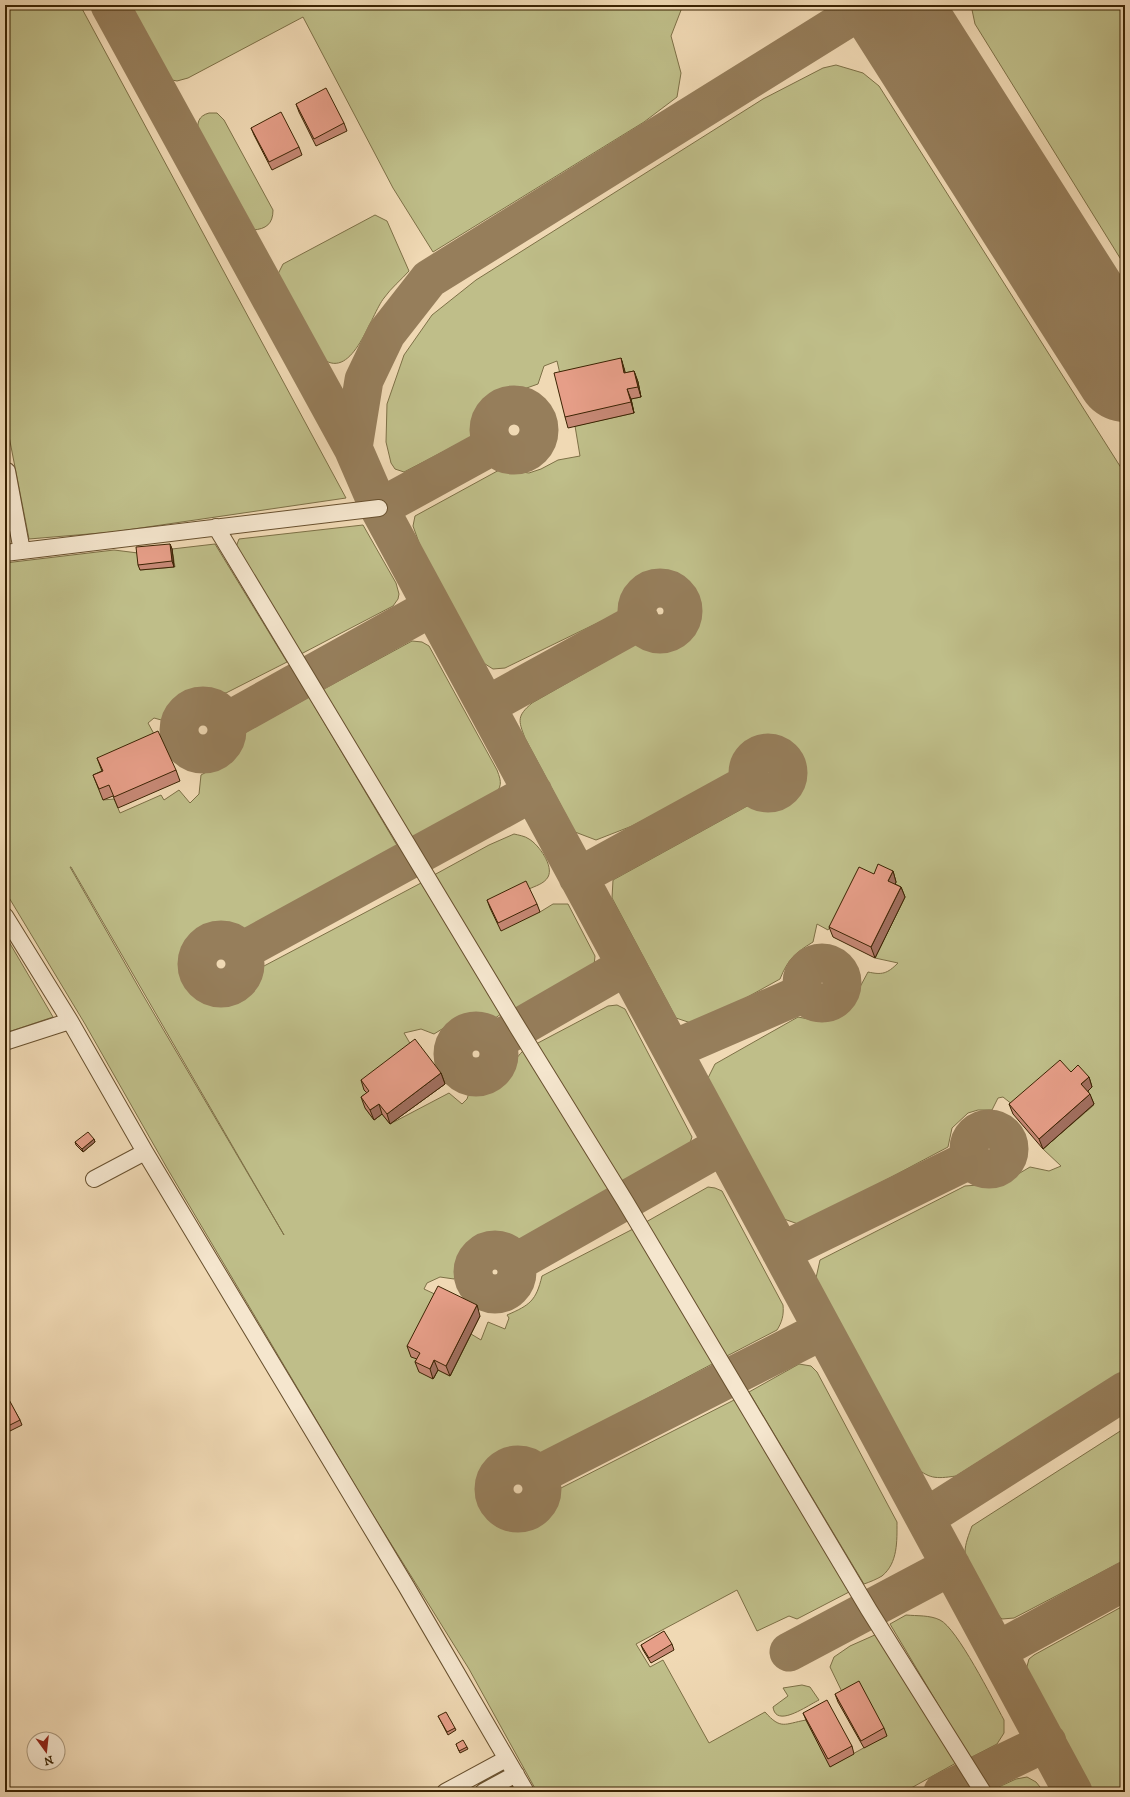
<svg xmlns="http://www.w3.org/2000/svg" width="1130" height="1797" font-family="'IM FELL DW Pica',serif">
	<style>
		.green { fill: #bfbe89; stroke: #7d7046; fill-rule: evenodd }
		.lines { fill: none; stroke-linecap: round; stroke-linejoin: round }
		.taxiway { stroke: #967e5b; stroke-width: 39 }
		.runway { stroke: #967e5b; stroke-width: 98 }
		.minor-casing { stroke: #68502e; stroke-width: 18 }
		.minor { stroke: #f5e6ce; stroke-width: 16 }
		.wall { fill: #c68875; stroke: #3b2302 }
		.shaded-wall { fill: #a16f5f; stroke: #3b2302 }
		.building { fill: #e69e88; stroke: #3b2302 }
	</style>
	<rect width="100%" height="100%" fill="#f0d9b4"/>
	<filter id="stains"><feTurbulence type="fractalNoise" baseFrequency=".005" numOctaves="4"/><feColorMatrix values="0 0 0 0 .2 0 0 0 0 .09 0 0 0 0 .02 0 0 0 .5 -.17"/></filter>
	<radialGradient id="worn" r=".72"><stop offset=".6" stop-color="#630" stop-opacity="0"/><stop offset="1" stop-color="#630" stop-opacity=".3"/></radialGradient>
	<path class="green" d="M5,5H80L346,498L113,532L29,539L7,426H5Z
		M127,5H683L671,36L681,73L677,97L644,122L433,252L393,188L303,17L188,78L177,81L167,79Z
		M971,5H1125V266L975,24Z
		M836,65L863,73L879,86L1125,474V1370L956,1476C935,1479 929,1479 913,1465L816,1278L820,1260L965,1186L1003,1183L1030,1167L1049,1171L1061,1166L1043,1149L1094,1105L1085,1094L1092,1087L1013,1105L1003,1097L998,1098L992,1110H978L968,1113L952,1128L948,1147L801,1225L781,1218L708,1078L715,1064L798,1017L819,1021L830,1020L841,1014L853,1000L868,972C882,975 887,974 898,963L875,958L892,891L896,882L837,917L828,930L817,924L813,942C795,953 788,959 780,979L697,1025L676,1018L612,898L613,880L751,804C757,807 763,807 769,807C794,809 803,785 799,764L802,761L795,749L790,750L782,740C754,735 740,746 735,772L632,826L596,840L575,832L525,738C518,720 517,716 532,703L641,641C674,648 696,639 692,602L695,600L688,586L683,588L671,579L659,576L645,579L631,590L624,610L505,668L493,669L482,662L422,551L413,526L415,516L501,469L529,473L541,469L558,460L580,456L575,426L634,413L631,399L641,397L628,384L624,368L560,374L557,361L544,366L538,384L504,396L488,412L483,431L404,472L395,469L391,463L386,442L387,404L404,355L432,315L476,280L763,99L823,68Z
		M209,113H217L224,120L273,210C273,224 266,229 253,230L245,222L198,133C197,123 198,116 209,113Z
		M375,215L387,221L409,271C401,280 391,288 384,298C371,314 353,381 323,359C311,349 287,298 279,282L278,274L283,264Z
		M363,525L396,583L399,594L398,599L393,606L301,654L236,547L239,539Z
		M215,544L287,662L226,693L201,689L187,694L172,706L165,721L154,718L148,723L159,743L106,781L103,800L114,799L120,813L161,795L164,800L179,790L190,803L199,794L201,775L225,762L238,749L246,732L309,697L398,847L239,933C210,925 181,942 191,974L187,977L194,989L200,987C203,990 205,995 208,997C211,998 217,998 220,999C242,1003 252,981 257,964L264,966L421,883L501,1014L491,1021L481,1014L455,1021L434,1034L421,1029L404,1033L415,1052L365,1090L373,1101L365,1108L374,1120L382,1114L390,1124L449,1093L462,1104L467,1099L469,1093C486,1093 503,1090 511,1073C517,1062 513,1060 524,1050L610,1191L522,1239L494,1235L482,1241L465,1258L454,1279L440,1277L427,1283L424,1289L441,1297L418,1370L434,1378L438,1370L450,1376L471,1334L481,1340L488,1322L505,1329L509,1318L507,1315C530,1305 536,1301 542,1276L633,1229L714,1363L535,1458C529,1457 519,1454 513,1456C493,1461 486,1480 488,1499L484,1501L492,1514L498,1512C500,1516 502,1521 505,1522C517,1529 534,1523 544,1514C550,1507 551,1496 552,1487L558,1484L561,1488L736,1399L851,1591L797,1619L789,1616L757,1631L737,1590L636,1644L650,1667L663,1660L709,1743L765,1712C781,1730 784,1724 806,1720L831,1766L887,1735L845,1698L830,1667L834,1657L850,1646L877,1634L956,1763L904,1792H878L870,1788L863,1792H537L469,1669L365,1502L167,1168L85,1024L5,891V563L114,550L138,553L140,570L175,567L172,549ZM70,867H71L284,1235L143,995Z
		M412,641L422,642L429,646L497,770C502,783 502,786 493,798L412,840L322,690Z
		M514,834C518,835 525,836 529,839C539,845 554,866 548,877C544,884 535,886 529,889L540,912L553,904H568L595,956L594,966L586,972L516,1009L434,875L489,845Z
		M5,935L53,1017L5,1033Z
		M617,1005L625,1009L692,1137L687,1152L623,1185L536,1044L608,1006Z
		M708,1187L715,1188L722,1191L783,1305C784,1315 782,1322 777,1330L725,1357L646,1222Z
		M799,1364L811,1366L817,1372L897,1522C897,1541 898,1563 882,1576C877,1579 870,1582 864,1584L749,1392Z
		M1125,1428V1560L1014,1618L1002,1619C990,1607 965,1570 965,1552C965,1544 969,1534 972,1526Z
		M1125,1605V1792H1092L1025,1674L1029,1659L1034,1655Z
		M906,1615C917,1616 930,1615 940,1620C957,1628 993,1700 1004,1720V1733L997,1744L970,1758L890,1624Z
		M802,1685L810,1687L819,1700C808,1705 776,1729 773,1707L788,1696L783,1688Z
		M1027,1777L1036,1782L1044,1792L990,1791L1016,1779Z"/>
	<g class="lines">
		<path class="taxiway" d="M110,5L353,448L379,508L1073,1792
			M489 430a25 25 0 1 1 50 0a25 25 0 1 1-50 0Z
			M353,448L364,380L386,334L429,279L869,5
			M379,508L494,445
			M637 611a23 23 0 1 1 46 0a23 23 0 1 1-46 0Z
			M486,706L640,621
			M179 730a24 24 0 1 1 48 0a24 24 0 1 1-48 0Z
			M226,722L432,607
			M748 773a20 20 0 1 1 40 0a20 20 0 1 1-40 0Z
			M578,877L751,782
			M197 964a24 24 0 1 1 48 0a24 24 0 1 1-48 0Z
			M242,951L533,792
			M802 983a20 20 0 1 1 40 0a20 20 0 1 1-40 0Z
			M453 1054a23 23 0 1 1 46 0a23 23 0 1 1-46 0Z
			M496,1041L626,966
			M672,1050L804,993
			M969 1149a20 20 0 1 1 40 0a20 20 0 1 1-40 0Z
			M473 1272a22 22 0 1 1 44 0a22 22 0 1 1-44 0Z
			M781,1252L971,1159
			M515,1263L723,1145
			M494 1489a24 24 0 1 1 48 0a24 24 0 1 1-48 0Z
			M538,1475L823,1330
			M925,1518L1125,1391
			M997,1651L1125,1581
			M789,1652L951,1566
			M943,1792L1047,1742"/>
		<path class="runway" d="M891,5L1125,373"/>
		<g class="minor-casing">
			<path id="minor" d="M7,471L22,551
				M216,527L518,1028L625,1201L869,1610L983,1792
				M5,553L379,508
				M5,916L70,1021L145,1152L406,1586L526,1792
				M5,1042L70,1021
				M94,1179L145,1152
				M445,1792L506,1759
				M483,1792L516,1774"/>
		</g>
		<use href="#minor" class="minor"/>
	</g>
	<path class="wall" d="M296,104L344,123L347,131L316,146L299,112Z
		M251,128L299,147L302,155L272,170L254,135Z
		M621,358L625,373L634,371L638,382L641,397L631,399L634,413L568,428L565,417Z
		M170,544L172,549L174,567L140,570L138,565Z
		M97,758L176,770L180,781L118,808L113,796L103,800L93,775L102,771Z
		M893,871L896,882L895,884L901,887L905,897L875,958L833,937L829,927L874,874Z
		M487,900L537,904L540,912L501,931L490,908Z
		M1071,1072L1089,1077L1092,1087L1088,1091L1094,1104L1043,1149L1013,1114L1009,1104Z
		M441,1073L445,1084L390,1124L382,1114L374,1120L365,1108L361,1097L367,1093L364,1090L361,1080Z
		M94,1139L95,1142L83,1152L76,1145L75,1142Z
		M480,1316L450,1376L438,1370L433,1379L419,1372L415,1362L417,1359L411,1357L407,1346Z
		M5,1394L20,1420L22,1425L8,1432L5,1426Z
		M672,1644L674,1650L651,1663L643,1650L641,1645Z
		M835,1694L884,1728L887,1736L864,1748L838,1702Z
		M803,1713L852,1746L854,1754L830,1767L806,1720Z
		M438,1716L455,1728L456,1730L448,1735Z
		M456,1744L467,1747L468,1749L460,1753Z"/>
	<path class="shaded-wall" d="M621,358L624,368L628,384L624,373Z
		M634,371L638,382L641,397L638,387Z
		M627,389L631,399L634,413L631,402Z
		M170,544L172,549L174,567L172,561Z
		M893,871L896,882L892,891L888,881Z
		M901,887L905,897L875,958L871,947Z
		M441,1073L445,1084L390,1124L387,1114Z
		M1089,1077L1092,1087L1085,1094L1081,1084Z
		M1090,1094L1094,1104L1043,1149L1039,1139Z
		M379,1104L382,1114L374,1120L370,1110Z
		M94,1139L95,1142L83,1152L82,1149Z
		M477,1305L480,1316L450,1376L446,1366Z
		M434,1360L438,1370L433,1379L430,1369Z"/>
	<path class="building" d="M326,88L344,123L314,139L296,104Z
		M281,112L299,147L269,162L251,128Z
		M621,358L624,373L634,371L638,387L627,389L631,402L565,417L554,373Z
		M170,544L172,561L138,565L136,547Z
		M158,731L176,770L114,797L109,785L99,789L93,775L103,771L97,758Z
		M878,864L893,871L888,881L901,887L871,947L829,927L859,867L874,874Z
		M526,881L537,904L498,923L487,900Z
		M415,1039L441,1073L387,1114L379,1104L370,1110L361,1097L369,1091L361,1080Z
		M1060,1060L1071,1072L1078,1065L1089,1077L1081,1084L1090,1094L1039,1139L1009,1104Z
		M88,1132L94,1139L82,1149L75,1142Z
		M438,1286L477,1305L446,1366L434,1360L430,1369L415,1362L420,1353L407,1346Z
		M5,1394H6L20,1420L6,1427L5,1425Z
		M664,1631L672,1644L649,1658L641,1645Z
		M859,1681L884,1728L861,1741L835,1694Z
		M827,1700L852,1746L828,1759L803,1713Z
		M446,1712L455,1728L447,1732L438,1716Z
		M463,1740L467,1747L459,1751L456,1744Z"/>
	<rect width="1130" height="1797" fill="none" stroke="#f0d9b4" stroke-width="20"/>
	<rect x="6" y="6" width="1118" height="1785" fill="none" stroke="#3b2302" stroke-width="2"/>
	<rect x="10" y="10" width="1110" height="1777" fill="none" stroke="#3b2302"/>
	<g transform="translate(46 1751) rotate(165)"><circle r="19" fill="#f5e6ce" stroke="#ab987c"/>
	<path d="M0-3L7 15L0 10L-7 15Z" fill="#8f2418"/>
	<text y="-6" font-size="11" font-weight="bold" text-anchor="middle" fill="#3b2302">N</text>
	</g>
	<rect width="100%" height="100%" filter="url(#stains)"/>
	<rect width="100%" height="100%" fill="url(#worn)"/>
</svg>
